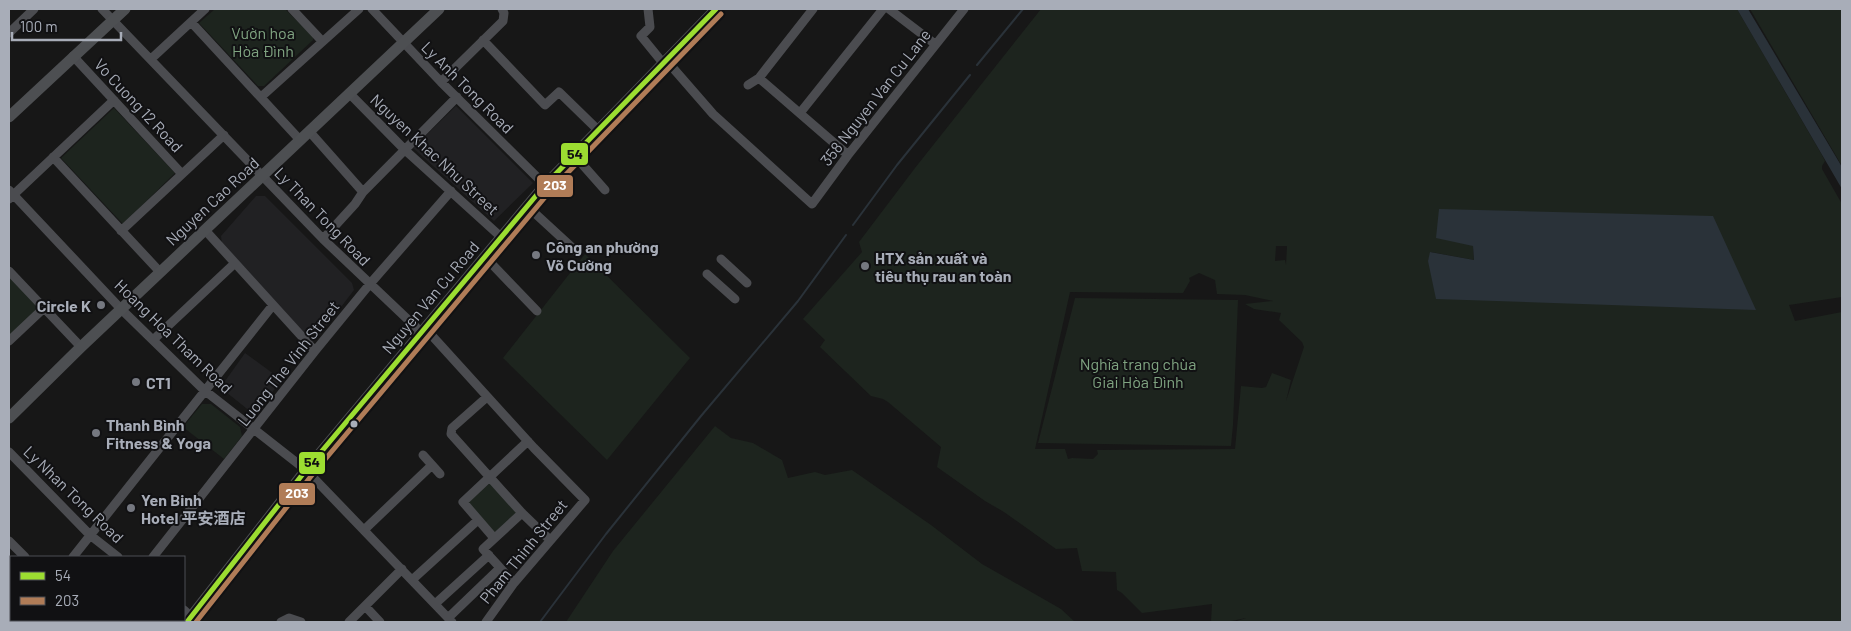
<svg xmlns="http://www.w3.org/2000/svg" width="1851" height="631" font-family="Barlow,'Noto Sans SC',sans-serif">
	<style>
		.built { fill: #212123 }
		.green { fill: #1d241e; fill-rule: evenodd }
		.water { fill: #2a3239 }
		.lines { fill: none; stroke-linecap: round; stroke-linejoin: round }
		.stream { stroke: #2a3239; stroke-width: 2 }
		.minor { stroke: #4b4c50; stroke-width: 9 }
		.major { stroke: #4d4f52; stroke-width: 11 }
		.bus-1-casing { stroke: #111113; stroke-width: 9 }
		.bus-2-casing { stroke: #111113; stroke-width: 9 }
		.bus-1 { stroke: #9cdd31; stroke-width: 5 }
		.bus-2 { stroke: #b07c57; stroke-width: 5 }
		.poi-dot { fill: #757880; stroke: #111113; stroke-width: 2 }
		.bus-dot { fill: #a8adb8; stroke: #111113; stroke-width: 2 }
		.labels { text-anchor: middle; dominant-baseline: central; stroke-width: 4; stroke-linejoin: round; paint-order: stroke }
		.park-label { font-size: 16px; fill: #7fa381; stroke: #111113 }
		.street-label { font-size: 16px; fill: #a8adb8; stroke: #111113 }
		.poi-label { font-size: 16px; font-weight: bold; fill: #a8adb8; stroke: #111113; text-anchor: start }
		.line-badge { stroke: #111113; stroke-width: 2 }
		.badge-label { font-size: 14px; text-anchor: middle; font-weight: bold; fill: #fff }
		.pale-badge-label { font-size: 14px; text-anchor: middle; font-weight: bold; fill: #111 }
	</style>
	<rect width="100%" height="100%" fill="#171717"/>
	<path class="built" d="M456,106L533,183L494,221L413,148Z
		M256,196H265L352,283L354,290L315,341L312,342L222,244L221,236Z
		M245,353L282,380L257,411L251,412L226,392L223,384Z"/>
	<path class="green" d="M215,9H285L313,37V40L264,86H258L199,23Z
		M1041,9H1737L1822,155L1825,161L1822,166V169L1842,204V297L1789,305L1795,321L1842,312V622H1234L1246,618L1227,622H1211L1212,604L1142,613L1122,593L1117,590L1116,572L1082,571L1077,548L1056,549L1004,512L985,501L937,467L941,447L888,402L883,399L871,396L820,347L825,340L803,319L862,252L859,242L915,168ZM1276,246H1287L1286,265L1285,260L1275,261ZM1473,246L1756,310L1428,261L1431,252L1474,260ZM1199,273L1215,280L1217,294L1245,295L1273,301L1245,304L1254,309L1281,313L1279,320L1302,342L1304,347L1286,401L1291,380L1272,373L1266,387L1262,388L1241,386L1235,449L1097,450L1098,454L1093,459L1072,458L1068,459L1065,449H1035L1070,292L1183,293L1190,281L1189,278Z
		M1750,9H1842V166Z
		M114,108L175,173L123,224L61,158Z
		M585,254L690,358L607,460L503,358Z
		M9,275L36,304V311L9,337Z
		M1075,298L1238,300L1233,425L1231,446L1038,443Z
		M202,404H211L240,427L242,436L224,459L183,427Z
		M715,426L731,438L753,443L782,460L788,478L815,472L825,475L852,470L931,525L982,564L1061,609L1075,622H566L613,551Z
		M490,483L517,513L495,533L467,503Z"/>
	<path class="water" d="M1737,9H1748L1842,167V189Z
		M1439,209L1713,216L1756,310L1436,299L1428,261L1430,252L1474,260L1473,246L1436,238Z"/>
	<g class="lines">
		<path class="stream" d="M977,65L1023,9
			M853,225L897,165L970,75
			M540,622L606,534L701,416L798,301L846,235"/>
		<path class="minor" d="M102,9L323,239L421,332
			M292,9L322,41
			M372,9L441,82L545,185
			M648,9L650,27L641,36L663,63
			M889,9L935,44
			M191,22L300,140
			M9,33L34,9
			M483,40L545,105L559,92L598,130
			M73,56L182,174
			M151,59L205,9
			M666,60L713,114L812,204L848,155L964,9
			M759,78L848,155
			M441,82L503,21L504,13L502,9
			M748,85L759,78L813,9
			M349,93L405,150L501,237
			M261,97L359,9
			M800,113L883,9
			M309,131L363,192
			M574,155L605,190
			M53,157L160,272
			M9,190L121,309L204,390L306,470L452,622
			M9,199L114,100
			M527,206L577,252
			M205,230L315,351
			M121,231L224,135
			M323,239L355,204L363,192L457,97
			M485,257L537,311
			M721,259L747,283
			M9,271L81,347
			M707,274L735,299
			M425,328L534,448L585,500L514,583L486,622
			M153,340L235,263
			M9,341L44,308
			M487,397L452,428L451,434L522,513L550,540
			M9,452L90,535L118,557
			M432,465L440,474
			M364,530L432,465L423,455
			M494,538L463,502L528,441
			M9,541L25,557
			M73,557L273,305
			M153,557L315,351L369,285L451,191
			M412,580L478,520
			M514,583L483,549L522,513
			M435,604L489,555
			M365,606L380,622
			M184,610L197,622
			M448,618L500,568
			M23,622L25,620
			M103,622L105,620
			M281,622L289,618L301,622
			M349,622L402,569"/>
		<path class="major" d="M9,117L125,9
			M9,418L81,347L439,9
			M187,622L306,470L545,185L716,9"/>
		<g class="bus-1-casing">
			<path id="bus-1" d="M187,622L306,470L545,185L716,9"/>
		</g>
		<g class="bus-2-casing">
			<path id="bus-2" d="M196,622L312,475L551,190L721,14"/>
		</g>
		<use href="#bus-1" class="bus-1"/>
		<use href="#bus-2" class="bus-2"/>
	</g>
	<g class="poi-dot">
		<circle cx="536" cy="255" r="5"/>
		<circle cx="865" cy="266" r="5"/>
		<circle cx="101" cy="305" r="5"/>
		<circle cx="136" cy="382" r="5"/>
		<circle cx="96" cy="433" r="5"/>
		<circle cx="131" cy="508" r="5"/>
	</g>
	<circle class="bus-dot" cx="354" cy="424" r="4.5"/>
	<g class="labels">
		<g class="park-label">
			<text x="263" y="32">Vườn hoa<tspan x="263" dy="18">Hòa Đình</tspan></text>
			<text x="1138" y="363">Nghĩa trang chùa<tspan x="1138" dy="18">Giai Hòa Đình</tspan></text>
		</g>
		<g class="street-label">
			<text transform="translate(468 87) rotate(45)">Ly Anh Tong Road</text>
			<text transform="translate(875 97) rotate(-52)">358 Nguyen Van Cu Lane</text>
			<text transform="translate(139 105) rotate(47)">Vo Cuong 12 Road</text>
			<text transform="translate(435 154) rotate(43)">Nguyen Khac Nhu Street</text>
			<text transform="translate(212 201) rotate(-43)">Nguyen Cao Road</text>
			<text transform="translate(323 216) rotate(46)">Ly Than Tong Road</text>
			<text transform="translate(430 297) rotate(-50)">Nguyen Van Cu Road</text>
			<text transform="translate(174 336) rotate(44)">Hoang Hoa Tham Road</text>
			<text transform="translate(288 363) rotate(-52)">Luong The Vinh Street</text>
			<text transform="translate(74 494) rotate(44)">Ly Nhan Tong Road</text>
			<text transform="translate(523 551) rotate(-51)">Pham Thinh Street</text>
		</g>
		<g class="poi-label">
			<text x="546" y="246">Công an phường<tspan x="546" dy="18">Võ Cường</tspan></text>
			<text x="875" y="257">HTX sản xuất và<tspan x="875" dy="18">tiêu thụ rau an toàn</tspan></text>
			<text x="91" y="305" text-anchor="end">Circle K</text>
			<text x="146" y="382">CT1</text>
			<text x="106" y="424">Thanh Bình<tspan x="106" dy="18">Fitness &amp; Yoga</tspan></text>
			<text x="141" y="499">Yen Binh<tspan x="141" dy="18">Hotel 平安酒店</tspan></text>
		</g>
	</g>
	<g class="line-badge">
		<rect x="560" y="142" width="29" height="24" rx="5" fill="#9cdd31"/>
		<rect x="536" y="174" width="38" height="24" rx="5" fill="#b07c57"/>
		<rect x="298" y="451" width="28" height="24" rx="5" fill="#9cdd31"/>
		<rect x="278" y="482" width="38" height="24" rx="5" fill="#b07c57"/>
	</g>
	<g class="badge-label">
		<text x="555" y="190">203</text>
		<text x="297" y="498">203</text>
	</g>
	<g class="pale-badge-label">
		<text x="575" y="159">54</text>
		<text x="312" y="467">54</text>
	</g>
	<rect width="1851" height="631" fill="none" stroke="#a8adb8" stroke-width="20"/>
	<rect x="10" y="556" width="175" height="65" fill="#111113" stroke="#4d4f55"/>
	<rect x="20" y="572" width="25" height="8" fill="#9cdd31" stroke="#4d4f55"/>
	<text x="55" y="581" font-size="15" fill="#a8adb8">54</text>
	<rect x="20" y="597" width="25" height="8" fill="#b07c57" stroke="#4d4f55"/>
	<text x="55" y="606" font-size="15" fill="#a8adb8">203</text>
	<path d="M12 32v8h109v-8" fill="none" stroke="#a8adb8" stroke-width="2.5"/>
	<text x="20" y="32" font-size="15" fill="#a8adb8" stroke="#111113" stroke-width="4" paint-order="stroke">100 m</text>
</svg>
